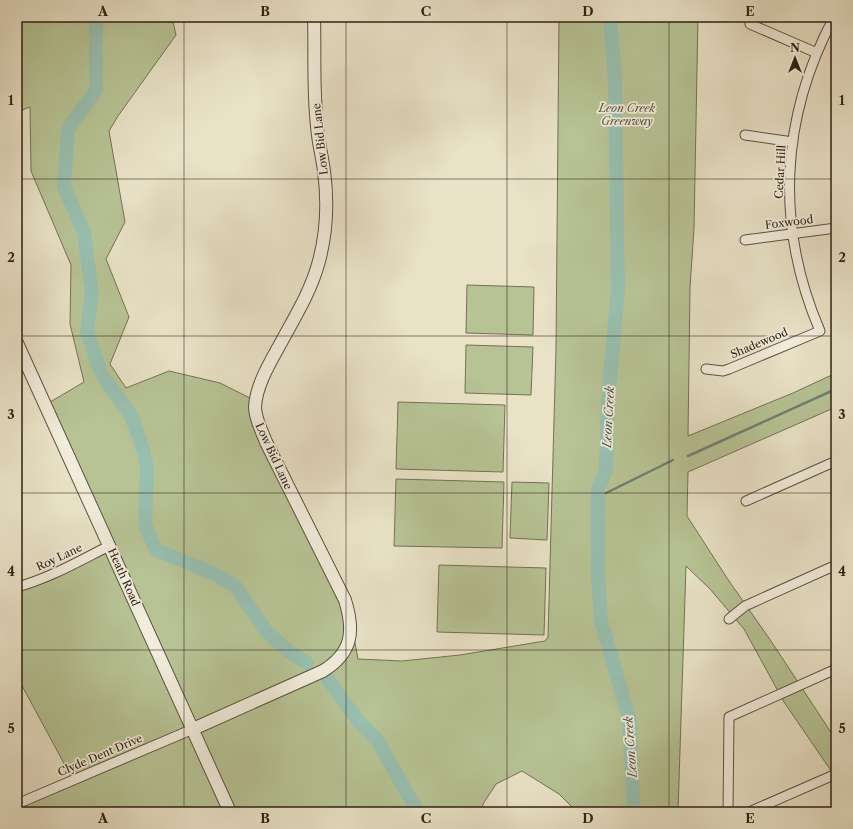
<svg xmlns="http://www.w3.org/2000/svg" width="853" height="829" font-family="'Libre Caslon Text',serif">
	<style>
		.green { fill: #b7c395; stroke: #747255 }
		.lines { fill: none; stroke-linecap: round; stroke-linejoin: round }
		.stream { stroke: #6f8072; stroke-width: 2.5 }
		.river { stroke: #99bfb0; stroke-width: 14 }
		.minor-casing { stroke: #5e5142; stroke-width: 11 }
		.tertiary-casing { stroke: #5e5142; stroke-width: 14 }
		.minor { stroke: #f1ecdb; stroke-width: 9 }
		.tertiary { stroke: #f1ecdb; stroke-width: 12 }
		.grid { fill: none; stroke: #302115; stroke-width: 1; stroke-opacity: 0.55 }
		.labels { text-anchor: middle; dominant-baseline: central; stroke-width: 3.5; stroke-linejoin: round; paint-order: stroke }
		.park-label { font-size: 11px; font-style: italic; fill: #58523b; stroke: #f1ecdb }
		.street-label { font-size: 11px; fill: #302115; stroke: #f1ecdb }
		.water-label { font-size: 12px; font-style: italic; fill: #505044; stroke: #f1ecdb }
		.neatline { fill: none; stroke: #302115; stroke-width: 1.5 }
		.grid-label { font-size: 13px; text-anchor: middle; font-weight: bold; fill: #302115 }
	</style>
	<rect width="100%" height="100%" fill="#e9e2c7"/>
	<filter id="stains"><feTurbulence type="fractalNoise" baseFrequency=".005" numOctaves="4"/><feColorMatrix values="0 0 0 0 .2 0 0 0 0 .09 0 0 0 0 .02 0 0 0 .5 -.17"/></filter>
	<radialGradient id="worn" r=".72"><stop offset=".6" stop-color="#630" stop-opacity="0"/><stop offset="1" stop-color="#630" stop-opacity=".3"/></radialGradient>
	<path class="green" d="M17,17H172L176,35L118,116L109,131L125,222L106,259L129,317L110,364L126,388L169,371L220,383L256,401L255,409L349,611L358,659L402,661L460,655L545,641L548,637L556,348L559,17H698L694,228L690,288L688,436L793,393L836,373V407L688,472L687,516L727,578L773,644L836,740V778L784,702L744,629L710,589L686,566L678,812H577L559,794L522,771L496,784L483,804L482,812H29L21,803L73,780L20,682L17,683V591L109,546L45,405L84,382L70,324L71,265L31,171L30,107L17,112Z
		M467,285L534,287L533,335L466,333Z
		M466,345L533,347L531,395L465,393Z
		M398,402L505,405L503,472L396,469Z
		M396,479L504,482L502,548L394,546Z
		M512,482L549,483L547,540L510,538Z
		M439,565L546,568L544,635L437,632Z"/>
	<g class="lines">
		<path class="stream" d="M688,456L836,389
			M598,497L673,460"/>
		<path class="river" d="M96,17V90L68,129L64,187L84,232L92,294L87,331L99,368
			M610,17L615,80L618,289L608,400L606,470L598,489V574L601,621L629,718L634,812
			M104,378L132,417L144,453L147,468L145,525L156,550L217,575L236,587L266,631L288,651L307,663
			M328,679L358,721L377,740L418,812"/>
		<g class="minor-casing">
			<path id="minor" d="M750,24L817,53
				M745,135L793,142
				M745,240L836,228
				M706,369L723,371L729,369L820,331C775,226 780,118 834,17
				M746,501L836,461
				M17,587C50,578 79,561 109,546
				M729,619L745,606L836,565
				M17,804L193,729
				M728,812L729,717L836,669
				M749,812L836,774"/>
		</g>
		<g class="tertiary-casing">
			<path id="tertiary" d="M17,343L230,812
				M193,729L323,671C352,653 355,632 345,600L266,442C262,431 255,419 255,407C256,387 268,366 278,348C293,320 311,292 319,261C327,231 328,201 324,171C322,156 318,141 317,126C313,90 315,53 314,17"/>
		</g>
		<use href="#minor" class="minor"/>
		<use href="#tertiary" class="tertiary"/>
	</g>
	<path class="grid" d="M184,17V812M346,17V812M507,17V812M669,17V812M17,179H836M17,336H836M17,493H836M17,650H836"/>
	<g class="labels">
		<g class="park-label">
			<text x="627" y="108">Leon Creek<tspan x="627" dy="13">Greenway</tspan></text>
		</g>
		<g class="street-label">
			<text transform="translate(320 139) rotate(-96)">Low Bid Lane</text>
			<text transform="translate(780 172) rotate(-87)">Cedar Hill</text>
			<text transform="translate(789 222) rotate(-7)">Foxwood</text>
			<text transform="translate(759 343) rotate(-23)">Shadewood</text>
			<text transform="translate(274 456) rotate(65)">Low Bid Lane</text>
			<text transform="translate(59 557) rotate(-25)">Roy Lane</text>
			<text transform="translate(124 577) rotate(66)">Heath Road</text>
			<text transform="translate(100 755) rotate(-23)">Clyde Dent Drive</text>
		</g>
		<g class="water-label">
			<text transform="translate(608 417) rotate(-87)">Leon Creek</text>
			<text transform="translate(630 747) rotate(-94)">Leon Creek</text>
		</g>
	</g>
	<rect width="853" height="829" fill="none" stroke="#e9e2c7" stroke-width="44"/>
	<g transform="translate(795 58)" stroke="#f1ecdb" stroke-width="3" paint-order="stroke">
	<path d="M0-3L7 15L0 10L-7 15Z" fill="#302115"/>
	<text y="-6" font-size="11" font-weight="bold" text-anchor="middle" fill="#302115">N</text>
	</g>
	<rect x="22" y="22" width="809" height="785" class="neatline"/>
	<g class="grid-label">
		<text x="103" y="16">A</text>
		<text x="265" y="16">B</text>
		<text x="426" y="16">C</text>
		<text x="588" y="16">D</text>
		<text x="750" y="16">E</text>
		<text x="11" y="105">1</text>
		<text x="842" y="105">1</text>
		<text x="11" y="262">2</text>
		<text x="842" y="262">2</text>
		<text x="11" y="419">3</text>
		<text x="842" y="419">3</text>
		<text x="11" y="576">4</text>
		<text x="842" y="576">4</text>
		<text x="11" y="733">5</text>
		<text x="842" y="733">5</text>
		<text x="103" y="823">A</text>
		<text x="265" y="823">B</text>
		<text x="426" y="823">C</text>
		<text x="588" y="823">D</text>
		<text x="750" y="823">E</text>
	</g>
	<rect width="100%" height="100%" filter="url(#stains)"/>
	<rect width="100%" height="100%" fill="url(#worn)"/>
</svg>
